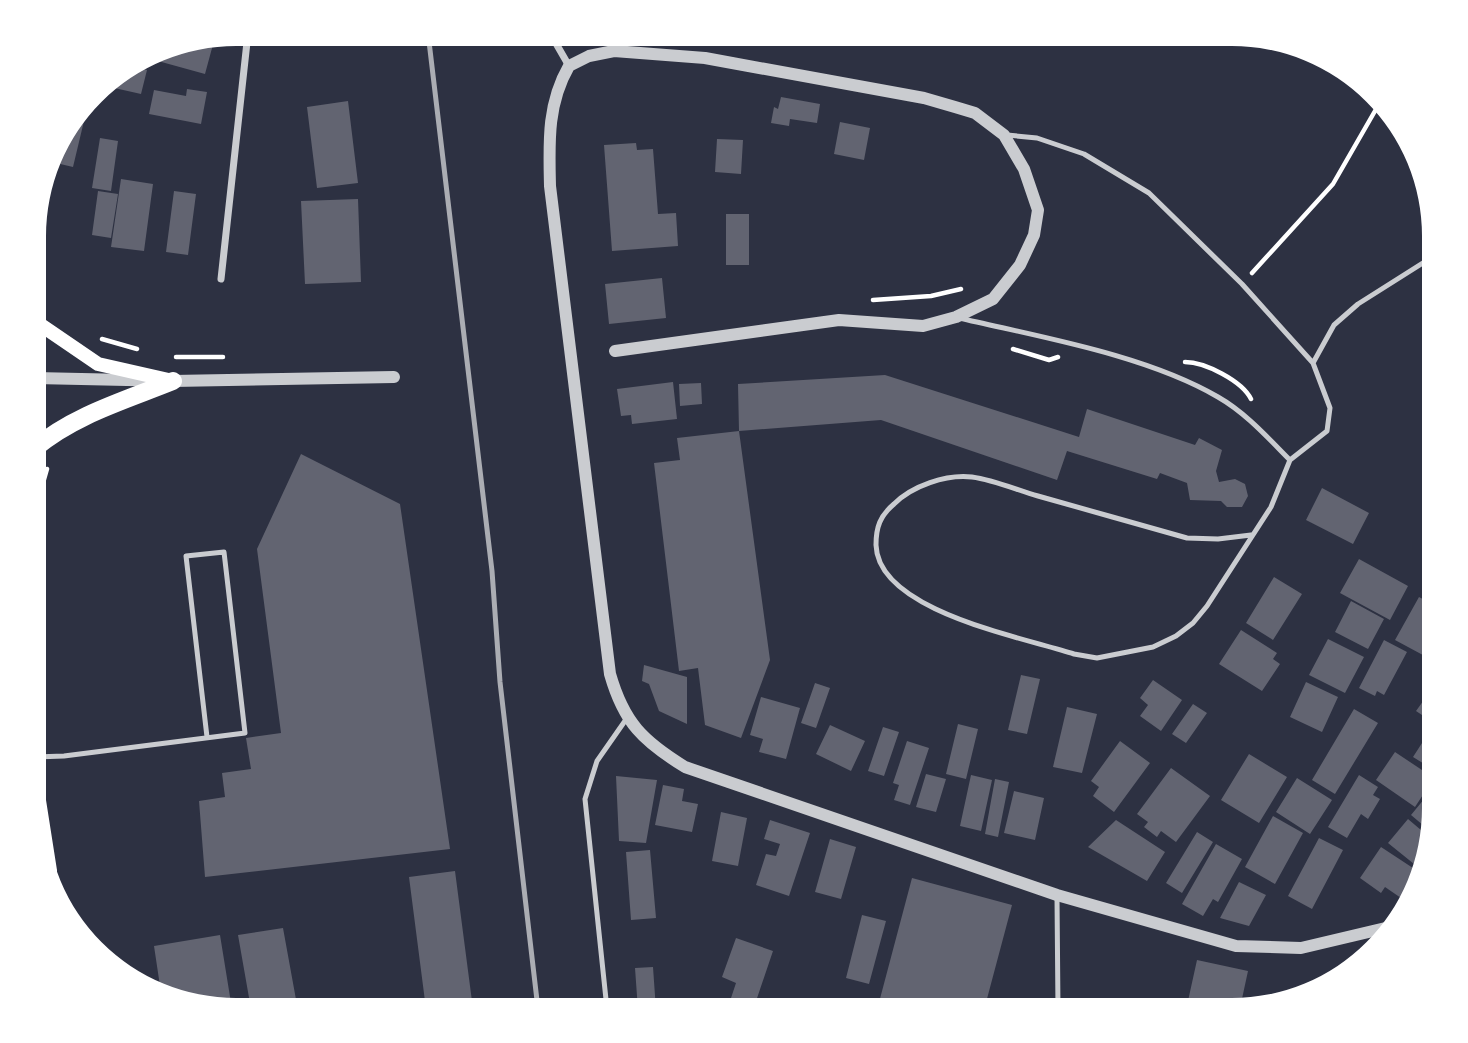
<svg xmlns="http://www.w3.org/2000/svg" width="1468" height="1043" font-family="Raleway,sans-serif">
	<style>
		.building { fill: #626471 }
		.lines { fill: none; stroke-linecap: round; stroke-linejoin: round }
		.path { stroke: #fff; stroke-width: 4.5 }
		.service { stroke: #caccd0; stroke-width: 5 }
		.minor { stroke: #caccd0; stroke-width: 7 }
		.tertiary { stroke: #caccd0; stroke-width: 12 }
		.secondary { stroke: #fff; stroke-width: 14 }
		.primary { stroke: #fff; stroke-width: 18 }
		.rail { stroke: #abadb3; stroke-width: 5 }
	</style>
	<rect width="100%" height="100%" fill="#2d3142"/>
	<path class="building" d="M215,37L205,74L147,58L170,44Z
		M132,66L147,70L141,94L101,85Z
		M187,89L207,92L201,124L149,114L154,90L186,96Z
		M781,97L820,104L817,123L790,119L789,126L771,123L774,107L778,109Z
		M89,100L73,167L56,163L64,130Z
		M348,101L358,183L317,188L307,107Z
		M840,122L870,128L864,160L834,154Z
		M100,138L118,141L111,191L92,188Z
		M717,139L743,140L741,174L715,172Z
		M636,143L637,150L653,149L658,214L676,213L678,246L612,251L604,145Z
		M121,179L153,184L144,251L111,247Z
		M98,191L118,194L111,238L92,235Z
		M174,191L196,194L188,255L166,252Z
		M358,199L361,282L305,284L301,201Z
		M726,214H749V265H726Z
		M662,278L666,318L609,324L605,284Z
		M885,375L1079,437L1087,409L1195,445L1199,438L1222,450L1216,471L1219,482L1235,479L1245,484L1248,496L1242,507H1227L1221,501L1190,500L1187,483L1160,473L1157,479L1067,451L1057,480L881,420L739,431L738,384Z
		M673,382L677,419L632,424L631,415L621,416L617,389Z
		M701,383L702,404L680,406L679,384Z
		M739,431L770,660L741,738L705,725L698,668L679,671L654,463L680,460L677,438Z
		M301,454L400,504L450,849L205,877L199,801L225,797L222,773L251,769L246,738L281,733L257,549Z
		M1322,488L1369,513L1353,544L1306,520Z
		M1359,559L1408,586L1390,620L1340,593Z
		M1274,577L1302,594L1273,640L1246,623Z
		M1419,597L1434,605V661L1395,640Z
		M1351,601L1384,619L1368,649L1335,632Z
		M1241,630L1277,653L1273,659L1280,664L1262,691L1219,664Z
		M1328,639L1364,657L1345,693L1309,675Z
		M1384,640L1407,652L1384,695L1377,691L1375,696L1359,688Z
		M644,665L687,677V724L659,711L649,684L642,681Z
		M1021,675L1040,679L1027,734L1008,730Z
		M1153,680L1182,700L1161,731L1140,716L1148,705L1140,698Z
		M1306,682L1338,697L1322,732L1290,717Z
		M815,683L830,688L816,728L801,723Z
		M1431,690L1434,692V723L1416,711Z
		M761,697L800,708L786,759L759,752L763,739L750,735Z
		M1193,704L1207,713L1186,743L1172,734Z
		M1067,707L1097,714L1082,773L1053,767Z
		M1354,709L1378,723L1335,794L1312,780Z
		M958,724L978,729L966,779L946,774Z
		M830,725L865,741L851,771L816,754Z
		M883,727L899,732L884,776L868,771Z
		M1431,729L1434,732V770L1413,757Z
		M907,741L929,748L910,805L894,800L899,785L893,783Z
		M1120,741L1150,763L1114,812L1093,796L1099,787L1091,781Z
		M1395,752L1434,778L1415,807L1376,780Z
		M1249,754L1287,777L1259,823L1221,800Z
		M1171,768L1210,796L1176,842L1161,831L1157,837L1144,827L1148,822L1137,814Z
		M926,774L946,779L936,812L916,807Z
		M971,775L992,780L981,831L960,826Z
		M1359,775L1378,787L1373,795L1380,799L1368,819L1361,814L1347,838L1328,827Z
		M616,776L657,780L646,843L619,841Z
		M1297,778L1332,800L1310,834L1276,812Z
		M995,779L1009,782L998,837L985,834Z
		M663,785L684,789L682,801L698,804L692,832L655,825Z
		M1434,787V820L1430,831L1411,815Z
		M1014,791L1044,798L1035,840L1004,833Z
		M721,812L747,818L738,866L712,861Z
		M1273,816L1303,833L1275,884L1245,867Z
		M1408,819L1428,836L1414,864L1388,843Z
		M770,820L810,833L789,896L756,885L766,854L776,856L780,844L764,839Z
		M1116,820L1165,852L1147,881L1088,847Z
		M1197,832L1213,842L1182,893L1166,883Z
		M1319,838L1343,850L1312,909L1288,896Z
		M830,839L856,847L841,899L815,892Z
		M1216,844L1242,859L1218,902L1213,899L1203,916L1182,904Z
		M1381,847L1416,870L1401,898L1385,887L1381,893L1360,878Z
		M650,850L656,918L631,920L626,852Z
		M455,871L473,1009H426L409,877Z
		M912,878L1012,905L984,1010H877Z
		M1239,882L1266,895L1249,926L1220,918Z
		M862,915L886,921L869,984L846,978Z
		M283,928L297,1005L251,1009L238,935Z
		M220,935L232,1009H223L160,986L154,946Z
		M736,938L773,951L753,1010H727L736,983L722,977Z
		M1197,960L1248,971L1240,1008L1186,1010Z
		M653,967L656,1010H638L635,968Z"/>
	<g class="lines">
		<path class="path" d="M1252,273L1333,184L1379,104
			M873,300L931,296L961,289
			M102,339L137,349
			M1013,349L1049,360L1058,357
			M176,357H223
			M1185,362C1205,362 1242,381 1251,399
			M35,511L47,469"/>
		<path class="service" d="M1007,135L1037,138L1084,154L1149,193L1242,284L1313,363L1330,408L1327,431L1290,460L1271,507L1207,606L1193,623L1176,636L1153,647L1097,658L1074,654C1022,637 878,611 876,545C876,527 880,516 894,504C912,486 946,474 972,477C994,480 1017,490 1038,496C1088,510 1137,524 1187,538L1218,539L1251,535
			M959,318C1040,337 1146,355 1218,397C1246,413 1268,438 1290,460
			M1313,363L1334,325L1358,304L1434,256
			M35,757L64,756L245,733L224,552L186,556L207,737
			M1057,897L1058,1010
			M607,1009L585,799L597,761L627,718"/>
		<path class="minor" d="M550,33L569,66
			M221,279L248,33"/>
		<path class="tertiary" d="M615,351L839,320L923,326L956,317L993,299L1020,265L1034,235L1038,210L1024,169L1004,135L975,113L955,107L924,98L705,58L614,51L589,56L569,66C547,104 549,143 550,186L610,674C624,723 643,741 685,767L1057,895L1236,946L1301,948L1394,926
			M35,378L173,381L394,377"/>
		<path class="secondary" d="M35,321L98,364L173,381"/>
		<path class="primary" d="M35,448C74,415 126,400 173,381
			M35,788L48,871"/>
		<path class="rail" d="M428,33L492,571L500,682L538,1009"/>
	</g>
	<path d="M0 0H1468V1043H0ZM236 46H1232A190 190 0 0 1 1422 236V808A190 190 0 0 1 1232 998H236A190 190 0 0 1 46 808V236A190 190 0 0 1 236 46Z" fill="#fff" fill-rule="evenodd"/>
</svg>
